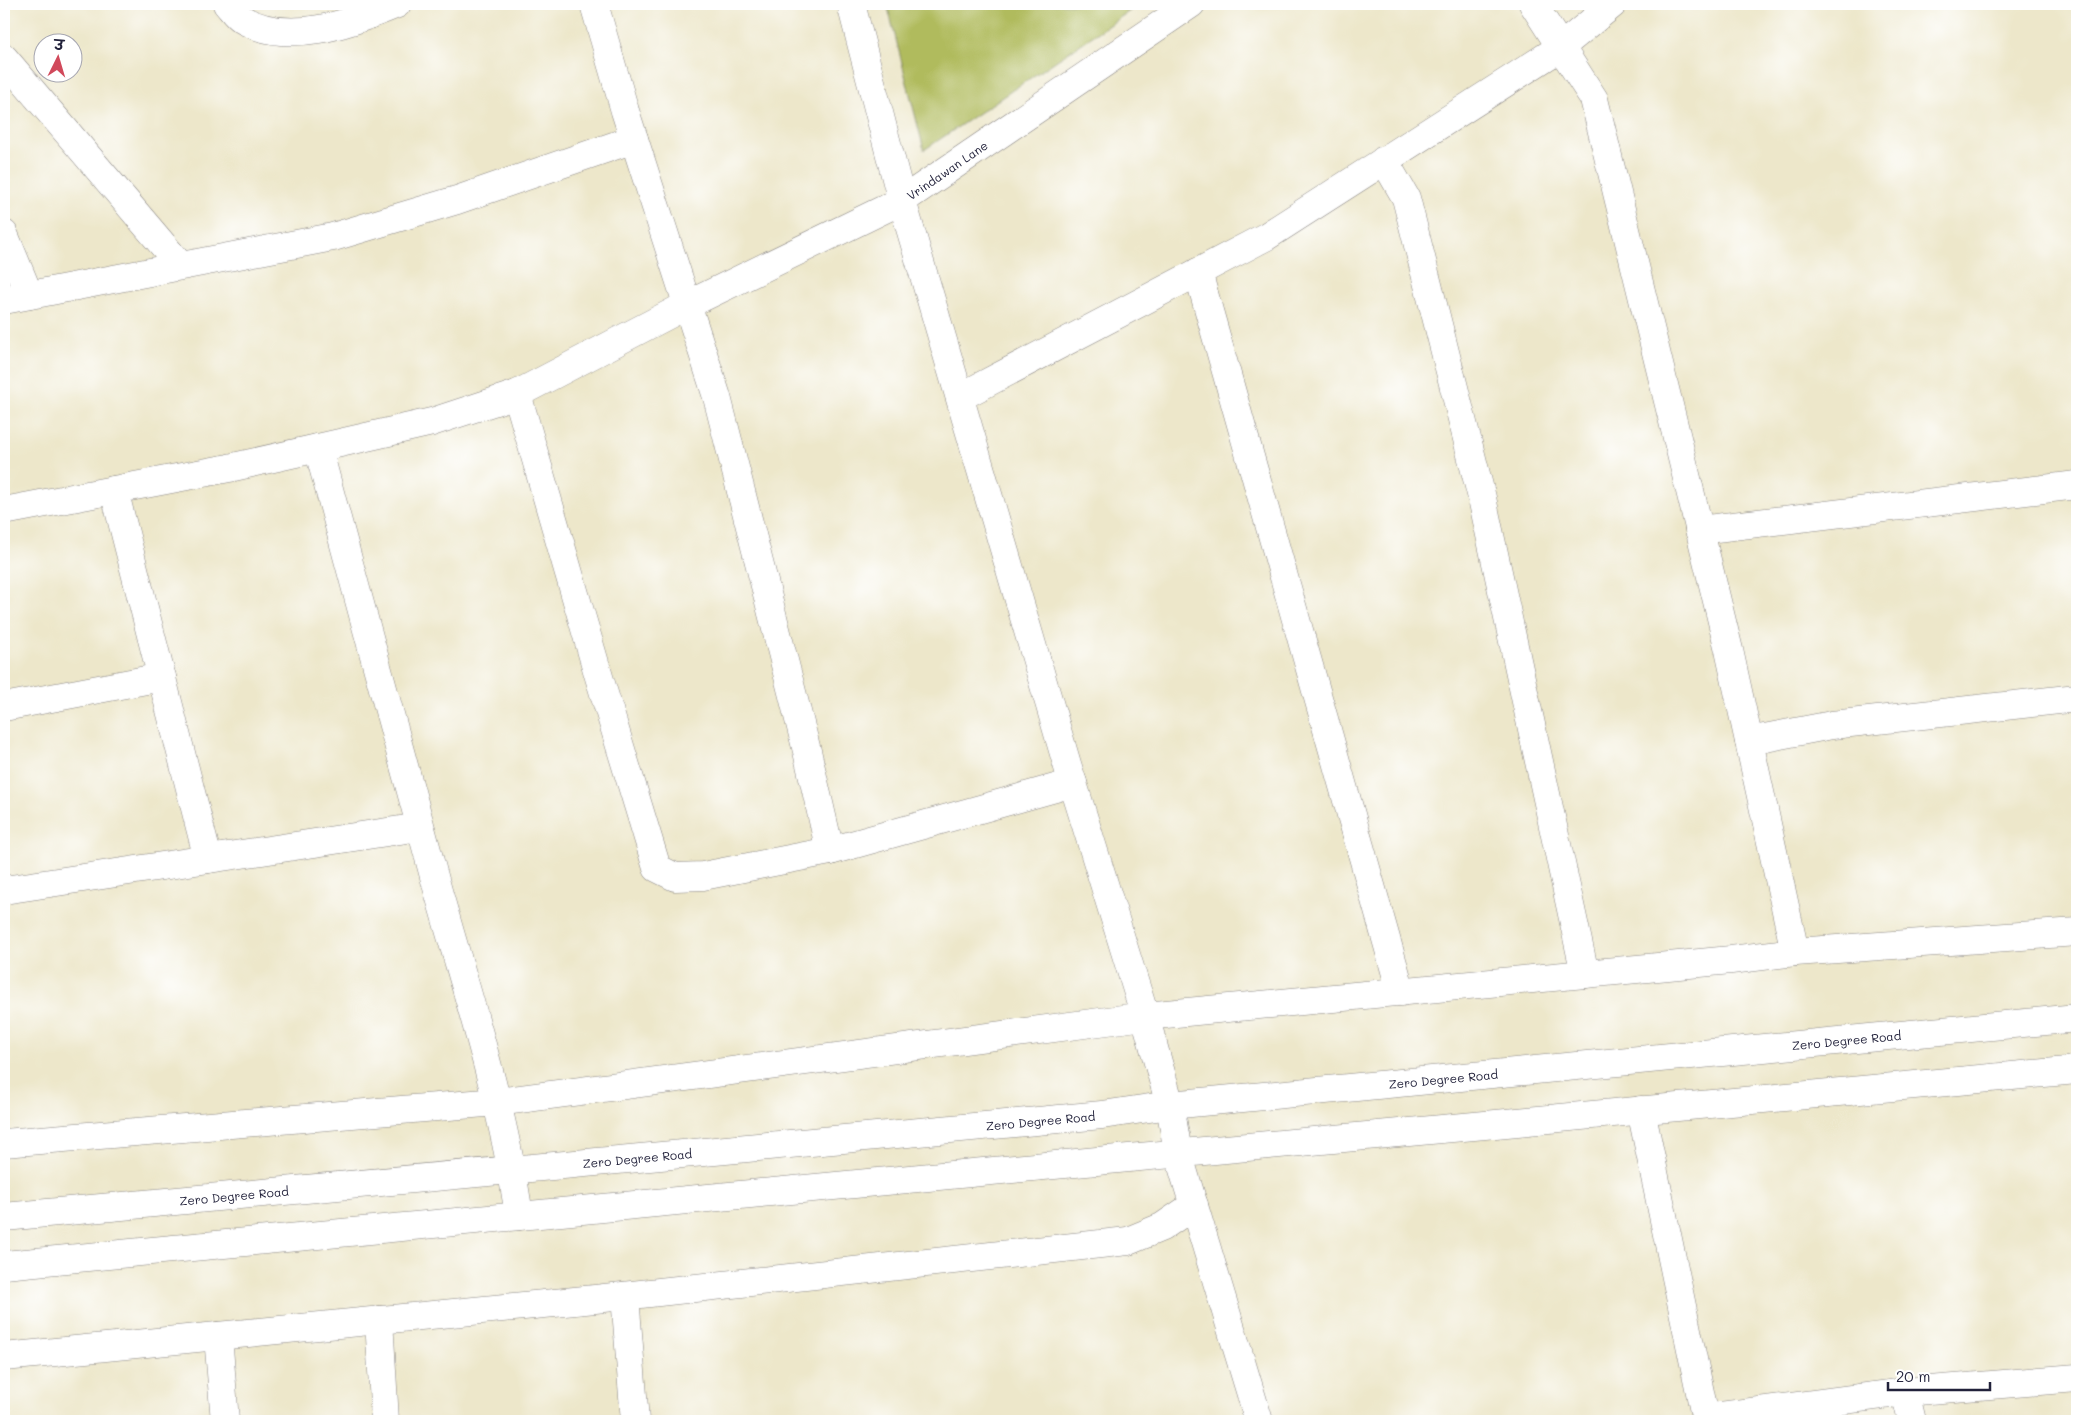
<svg xmlns="http://www.w3.org/2000/svg" width="2081" height="1425" font-family="Mali,'Playpen Sans Deva',sans-serif">
	<style>
		.green { fill: #b0bb5d; stroke: #696e4c }
		.lines { fill: none; stroke-linecap: round; stroke-linejoin: round }
		.street-casing { stroke: #888482; stroke-width: 29 }
		.secondary-casing { stroke: #888482; stroke-width: 29 }
		.street { stroke: #fff; stroke-width: 28 }
		.secondary { stroke: #fff; stroke-width: 28 }
		.labels { text-anchor: middle; dominant-baseline: central; stroke-width: 4; stroke-linejoin: round; paint-order: stroke }
		.street-label { font-size: 12px; fill: #22223b; stroke: #fff }
	</style>
	<rect width="100%" height="100%" fill="#fff"/>
	<filter id="ink" filterUnits="userSpaceOnUse"><feTurbulence type="fractalNoise" baseFrequency=".02" numOctaves="2"/><feDisplacementMap in="SourceGraphic" scale="10" xChannelSelector="R" yChannelSelector="G"/><feConvolveMatrix kernelMatrix="1 2 1 2 8 2 1 2 1" color-interpolation-filters="sRGB"/></filter>
	<filter id="wash" filterUnits="userSpaceOnUse"><feTurbulence type="fractalNoise" baseFrequency=".0096" numOctaves="4" result="noise"/><feDisplacementMap in="SourceGraphic" scale="20" xChannelSelector="R" yChannelSelector="G"/><feGaussianBlur stdDeviation="1.12" result="paint"/><feColorMatrix in="noise" values="0 0 0 0 0 0 0 0 0 0 0 0 0 0 0 0 0 1.4 0 .05"/><feComposite in="paint" operator="in"/></filter>
	<g filter="url(#wash)">
		<rect width="100%" height="100%" fill="#ede7ca"/>
		<path class="green" d="M887,4H1140L924,150Z"/>
	</g>
	<g filter="url(#ink)">
		<g class="lines">
			<g class="street-casing">
				<g id="street">
					<path d="M227,4C231,8 235,15 240,18C287,47 351,23 397,4"/>
					<path d="M594,4L625,111L717,397L807,751L830,851"/>
					<path d="M1533,4L1594,99L1729,650L1795,952"/>
					<path d="M4,58L180,265"/>
					<path d="M1384,160L1406,198L1482,498L1585,974"/>
					<path d="M4,234L29,295"/>
					<path d="M1198,272L1401,992"/>
					<path d="M4,300L333,237L457,200L634,139"/>
					<path d="M517,394L599,677L657,868L675,877L703,876L830,851L1073,783"/>
					<path d="M960,397L1267,236L1561,47L1613,4"/>
					<path d="M318,448C357,592 395,736 435,880C466,991 503,1102 519,1216"/>
					<path d="M114,490L208,859"/>
					<path id="s1" d="M4,511L229,468L318,448L432,422L517,394L687,305L903,200L1191,4"/>
					<path d="M1699,530L2077,485"/>
					<path d="M4,707L162,677"/>
					<path d="M1749,741L1832,725L2077,698"/>
					<path d="M4,890L420,827"/>
					<path d="M1641,1110L1706,1421"/>
					<path d="M4,1143L497,1102L1145,1016L1731,960L1795,952L2077,932"/>
					<path d="M1178,1153L1259,1421"/>
					<path d="M625,1296L635,1421"/>
					<path d="M379,1320L385,1421"/>
					<path d="M218,1336L225,1421"/>
					<path d="M4,1357L595,1299L1128,1241L1162,1227L1194,1205"/>
					<path d="M1905,1392L1912,1421"/>
					<path d="M1705,1418L1905,1392L2077,1378"/>
				</g>
			</g>
			<g class="secondary-casing">
				<g id="secondary">
					<path d="M851,4L900,194L1067,764L1145,1016L1170,1105L1178,1153"/>
					<path id="s2" d="M4,1217L1102,1115L1170,1105L2077,1018"/>
					<path d="M4,1265L1118,1159L2077,1070"/>
				</g>
			</g>
			<use href="#street" class="street"/>
			<use href="#secondary" class="secondary"/>
		</g>
	</g>
	<g class="labels">
		<g class="street-label">
			<text stroke="none"><textPath href="#s1" startOffset="1012">Vrindawan Lane</textPath></text>
			<text stroke="none"><textPath href="#s2" startOffset="1851">Zero Degree Road</textPath></text>
			<text stroke="none"><textPath href="#s2" startOffset="1446">Zero Degree Road</textPath></text>
			<text stroke="none"><textPath href="#s2" startOffset="1041">Zero Degree Road</textPath></text>
			<text stroke="none"><textPath href="#s2" startOffset="636">Zero Degree Road</textPath></text>
			<text stroke="none"><textPath href="#s2" startOffset="231">Zero Degree Road</textPath></text>
		</g>
	</g>
	<rect width="2081" height="1425" fill="none" stroke="#fff" stroke-width="20"/>
	<g transform="translate(58 58) rotate(5)"><circle r="24" fill="#ffffff" stroke="#a7a7b1"/>
	<path d="M0-4L9 19L0 12L-9 19Z" fill="#d1495b"/>
	<text y="-8" font-size="14" font-weight="bold" text-anchor="middle" fill="#22223b">उ</text>
	</g>
	<path d="M1888 1382v8h102v-8" fill="none" stroke="#22223b" stroke-width="2.5"/>
	<text x="1896" y="1382" font-size="15" fill="#22223b" stroke="#ffffff" stroke-width="4" paint-order="stroke">20 m</text>
</svg>
